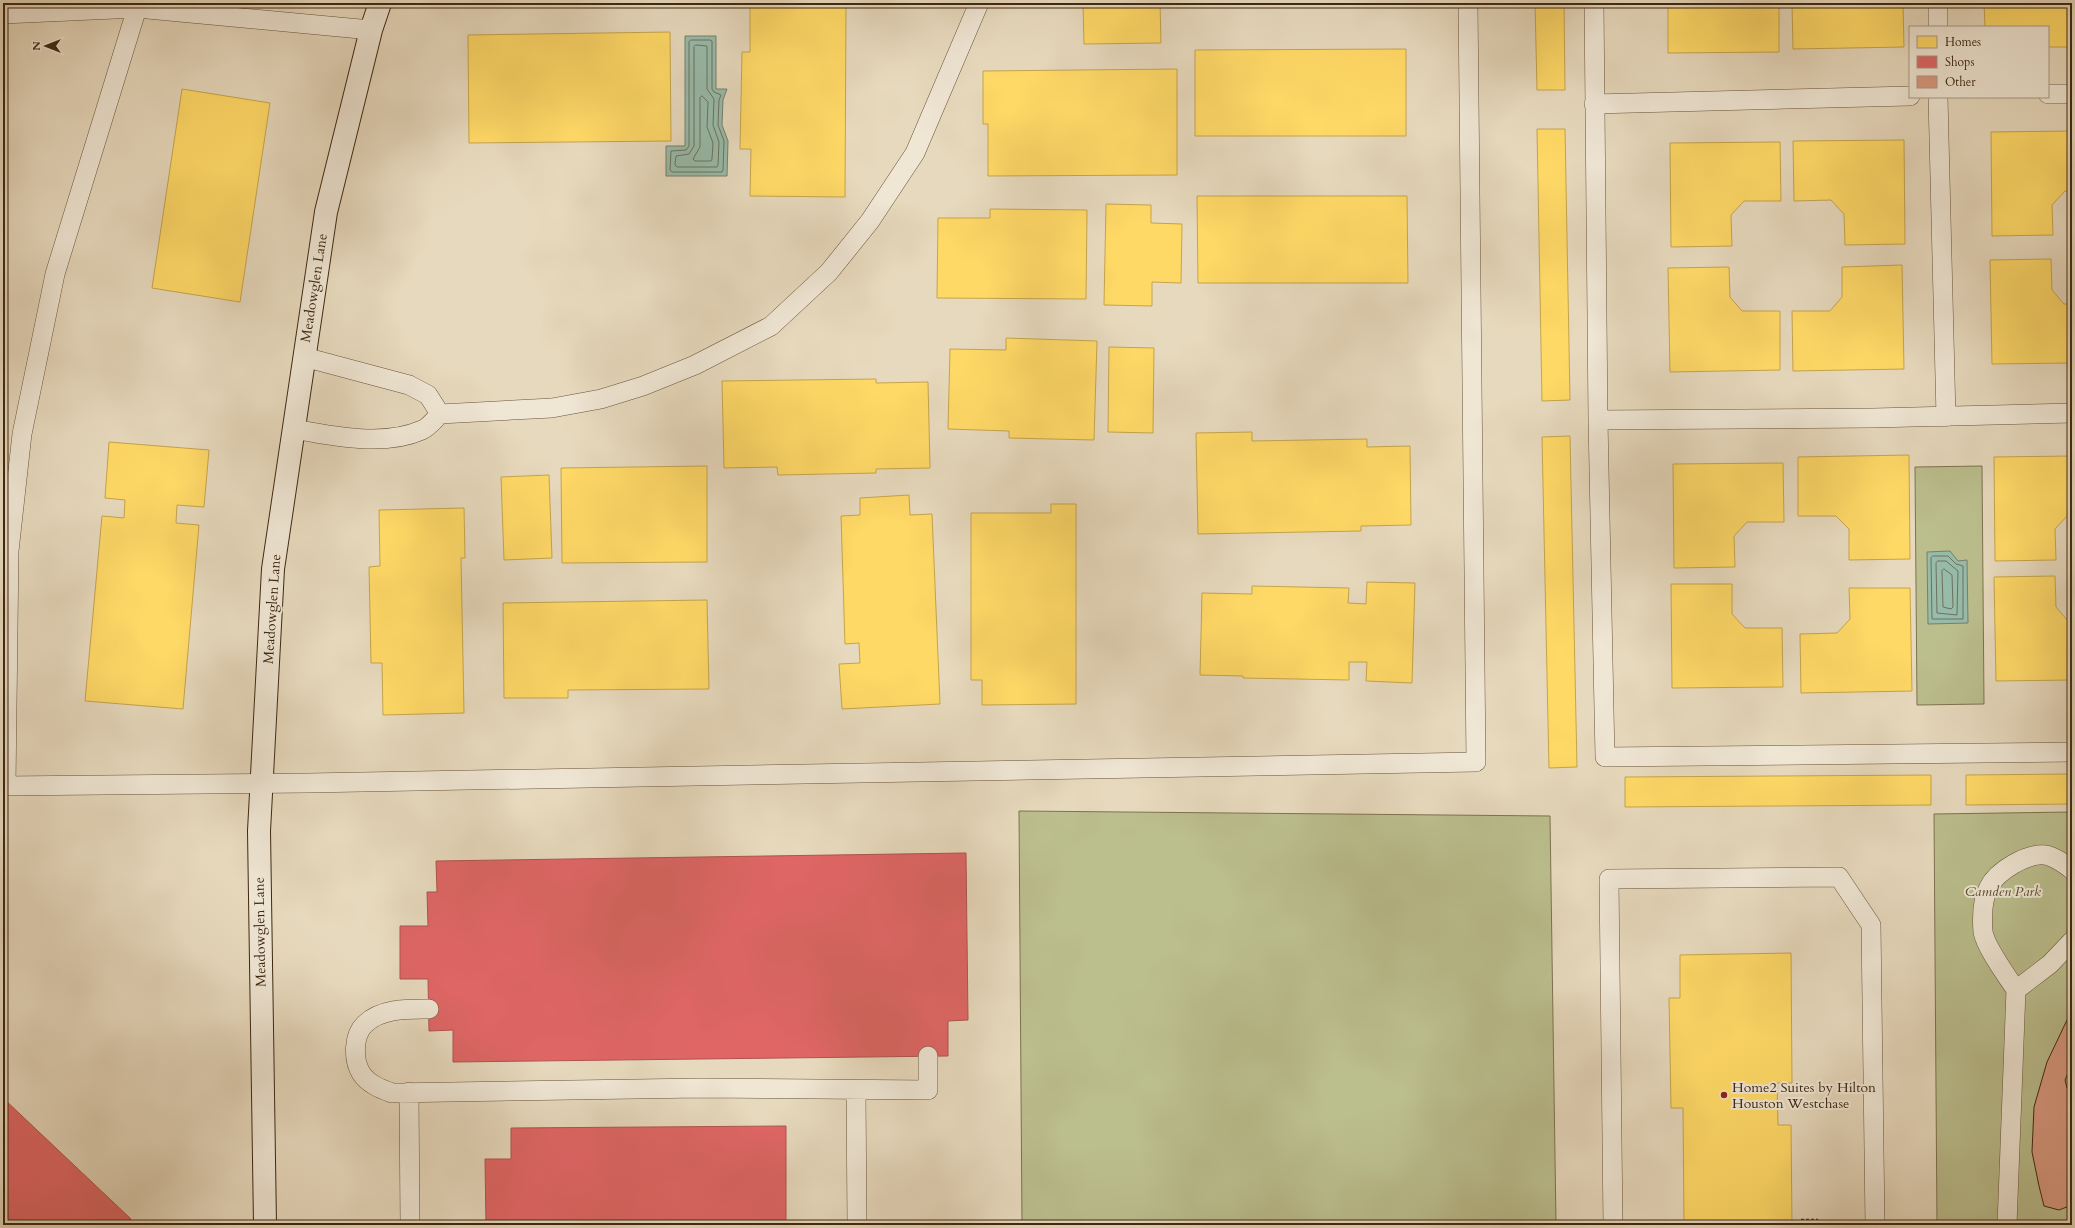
<svg xmlns="http://www.w3.org/2000/svg" width="2075" height="1228" font-family="Cardo,serif">
	<style>
		.green { fill: #bbbe8d; stroke: #7c734f }
		.water { fill: #98bbaa; stroke: #74806d }
		.homes { fill: #ffd966; stroke: #c5a44c }
		.shops { fill: #e06666; stroke: #af534c }
		.lines { fill: none; stroke-linecap: round; stroke-linejoin: round }
		.shore { stroke: #6b725e; stroke-width: 1 }
		.building { fill: #d8997f; stroke: #3e2811 }
		.lane-casing { stroke: #68543c; stroke-width: 20 }
		.secondary-casing { stroke: #3e2811; stroke-width: 24 }
		.path { stroke: #3e2811; stroke-width: 2.5; stroke-dasharray: 3 2; stroke-linecap: butt }
		.lane { stroke: #efe6d4; stroke-width: 19 }
		.secondary { stroke: #efe6d4; stroke-width: 22 }
		.poi-dot { fill: #8f2418; stroke: #efe6d4; stroke-width: 1.5 }
		.labels { text-anchor: middle; dominant-baseline: central; stroke-width: 4; stroke-linejoin: round; paint-order: stroke }
		.street-label { font-size: 14px; fill: #3e2811; stroke: #efe6d4 }
		.park-label { font-size: 14px; font-style: italic; fill: #5d4e30; stroke: #efe6d4 }
		.poi-label { font-size: 14px; fill: #3e2811; stroke: #efe6d4; text-anchor: start }
	</style>
	<rect width="100%" height="100%" fill="#e7d9bd"/>
	<filter id="stains"><feTurbulence type="fractalNoise" baseFrequency=".005" numOctaves="4"/><feColorMatrix values="0 0 0 0 .2 0 0 0 0 .09 0 0 0 0 .02 0 0 0 .5 -.17"/></filter>
	<radialGradient id="worn" r=".72"><stop offset=".6" stop-color="#630" stop-opacity="0"/><stop offset="1" stop-color="#630" stop-opacity=".3"/></radialGradient>
	<path class="green" d="M1982,466L1984,704L1917,705L1915,467Z
		M1019,811L1550,816L1556,1225H1022Z
		M2072,812V1225H1937L1934,814Z"/>
	<path class="water" d="M685,36H716V89H727L723,100L722,125L728,141L727,176H666V146H685Z
		M1950,551L1958,561L1967,560L1968,623L1928,624L1927,552Z"/>
	<path class="homes" d="M750,3H846L845,197L750,196L751,149H740L742,52H750Z
		M1083,3H1160L1161,43L1084,44Z
		M1535,3H1564L1565,90H1537Z
		M1668,3H1779V52L1668,53Z
		M1792,3H1903L1904,47L1793,49Z
		M1984,3H2072V47H2048V27H1985Z
		M670,32L671,141L469,143L468,35Z
		M1406,49V136H1195V50Z
		M1177,69V175L988,176V124H983V71Z
		M182,89L270,103L240,302L152,288Z
		M1537,129H1565L1570,400L1542,401Z
		M2072,131V191H2065L2052,205L2053,235L1992,236L1991,132Z
		M1904,140L1905,244L1845,245L1844,214L1831,200L1794,201L1793,141Z
		M1780,142L1781,201H1744L1731,215L1732,246L1671,247L1670,143Z
		M1197,196H1407L1408,283H1198Z
		M1106,204L1151,205V223L1182,224L1181,283L1152,282V306L1104,305Z
		M990,209L1087,210L1086,299L937,298L938,218H990Z
		M2051,259L2052,290L2064,304H2072V363L1992,364L1990,260Z
		M1902,265L1904,369L1793,371L1792,311H1830L1842,297V267Z
		M1729,267L1730,297L1742,311H1780V370L1670,372L1668,268Z
		M1006,338L1097,341L1094,440L1009,438V431L948,429L950,349L1006,350Z
		M1109,347L1154,348L1153,433L1108,432Z
		M876,379V383L928,382L930,468L876,469V473L778,475L777,467L724,468L722,381Z
		M1252,432V441L1367,439V447L1410,446L1411,525L1361,526V531L1198,534L1196,433Z
		M1570,436L1577,767L1549,768L1542,437Z
		M109,442L209,450L204,507L177,505L176,523L199,525L183,709L85,701L102,516L124,518L125,500L105,498Z
		M1909,455L1910,559L1849,560V529L1836,516H1798V457Z
		M2072,456V515H2068L2055,529L2056,560L1995,561L1994,457Z
		M1783,463L1784,522H1747L1734,536L1735,567L1674,568L1673,464Z
		M707,466V562L562,563L561,468Z
		M549,475L552,558L504,560L501,477Z
		M909,495L910,515L932,514L940,704L842,709L839,664L860,663L859,643L845,644L841,516L860,515V498Z
		M1051,504H1076V704L982,705V680H971V513H1051Z
		M464,508L465,558H461L464,713L383,715L382,663H371L369,567L380,566L379,510Z
		M2055,576L2056,607L2068,621H2072V680L1996,681L1994,577Z
		M1367,582L1415,583L1412,683L1366,681L1367,662H1349V680L1243,678V676L1200,675L1202,593L1252,594V586L1349,588L1348,603L1366,604Z
		M1671,584H1732V614L1745,628H1782L1783,687L1672,688Z
		M1849,588H1910L1912,691L1801,693L1800,634L1837,633L1850,619Z
		M707,600L709,689L568,690V698H504L503,603Z
		M2072,774V804L1966,805V775Z
		M1931,775V805L1625,807V777Z
		M1791,953L1792,1083H1777L1778,1125H1791L1792,1225H1684L1683,1108H1671L1669,998H1680V955Z"/>
	<path class="shops" d="M966,853L968,1020L948,1021V1056L453,1062V1030L429,1031L428,979H400V926H428L427,892H437L436,861Z
		M3,1098L131,1219L125,1225H3Z
		M786,1126V1225H486L485,1159H511V1128Z"/>
	<g class="lines">
		<path class="shore" d="M691,40H710L712,41V89L714,92L721,95L719,100L718,125L724,141L723,170L722,172H672L670,170L671,151L686,150L689,146V42Z
			M696,45L707,46V89L714,99L713,125L719,142L718,165L717,167H677L675,165L676,156L689,154L694,146V47Z
			M702,96L708,102L707,127L713,143L712,159L711,161H695L693,159L700,147V98Z
			M1933,556H1948L1956,564L1963,566V619H1932L1931,558Z
			M1938,561H1946L1958,571L1957,615L1937,613L1936,563Z
			M1944,569L1952,575L1953,607L1951,609L1943,607L1942,571Z"/>
	</g>
	<path class="building" d="M2072,1017V1071L2068,1073L2065,1080L2067,1088L2072,1093V1205L2059,1210L2044,1206L2039,1186L2032,1152L2034,1107L2047,1062L2067,1020Z"/>
	<g class="lines">
		<g class="lane-casing">
			<path id="lane" d="M1594,3L1598,420L1605,757L2072,752
				M1938,3V27
				M3,14L137,8L371,30
				M2048,94H2072
				M1938,97L1946,417
				M1594,104L1910,96
				M440,414L552,408L601,399L643,386L695,365L771,326L829,272L870,221L915,153L979,3
				M1598,420L1873,418L2072,413
				M294,429C332,436 384,447 422,430C428,428 435,419 440,414L428,395L409,385L304,357
				M6,785L9,551L22,434L55,274L137,8
				M3,786L308,783L1476,762L1468,3
				M2016,990L2050,964L2072,941
				M429,1009C408,1009 381,1008 365,1024C353,1035 353,1060 361,1073C368,1084 381,1089 392,1093L700,1088L928,1090V1056
				M856,1090L857,1225
				M409,1092L410,1225
				M1613,1225L1609,879L1839,877L1871,925L1875,1225
				M2007,1225L2016,990C2007,976 1986,948 1983,932C1982,919 1982,899 1989,887C1997,871 2027,853 2045,855C2053,856 2067,865 2072,870"/>
		</g>
		<g class="secondary-casing">
			<path id="secondary" d="M265,1225L259,831L273,569L326,212L371,30L380,3"/>
		</g>
		<path class="path" d="M1801,1225V1220H1818"/>
		<use href="#lane" class="lane"/>
		<use href="#secondary" class="secondary"/>
	</g>
	<circle class="poi-dot" cx="1724" cy="1095" r="4"/>
	<g class="labels">
		<g class="street-label">
			<text transform="translate(314 288) rotate(-81)">Meadowglen Lane</text>
			<text transform="translate(272 609) rotate(-86)">Meadowglen Lane</text>
			<text transform="translate(260 932) rotate(-91)">Meadowglen Lane</text>
		</g>
		<g class="park-label">
			<text x="2003" y="891">Camden Park</text>
		</g>
		<g class="poi-label">
			<text x="1732" y="1087">Home2 Suites by Hilton<tspan x="1732" dy="16">Houston Westchase</tspan></text>
		</g>
	</g>
	<rect width="2075" height="1228" fill="none" stroke="#e7d9bd" stroke-width="16"/>
	<rect x="4" y="4" width="2067" height="1220" fill="none" stroke="#3e2811" stroke-width="2"/>
	<rect x="8" y="8" width="2059" height="1212" fill="none" stroke="#3e2811"/>
	<rect x="1909" y="26" width="140" height="72" fill="#efe6d4" stroke="#a89a86"/>
	<rect x="1917" y="36" width="20" height="12" fill="#ffd966" stroke="#a89a86"/>
	<text x="1945" y="46" font-size="12" fill="#3e2811">Homes</text>
	<rect x="1917" y="56" width="20" height="12" fill="#e06666" stroke="#a89a86"/>
	<text x="1945" y="66" font-size="12" fill="#3e2811">Shops</text>
	<rect x="1917" y="76" width="20" height="12" fill="#d8997f" stroke="#a89a86"/>
	<text x="1945" y="86" font-size="12" fill="#3e2811">Other</text>
	<g transform="translate(46 46) rotate(270)" stroke="#efe6d4" stroke-width="3" paint-order="stroke">
	<path d="M0-3L7 15L0 10L-7 15Z" fill="#3e2811"/>
	<text y="-6" font-size="11" font-weight="bold" text-anchor="middle" fill="#3e2811">N</text>
	</g>
	<rect width="100%" height="100%" filter="url(#stains)"/>
	<rect width="100%" height="100%" fill="url(#worn)"/>
</svg>
